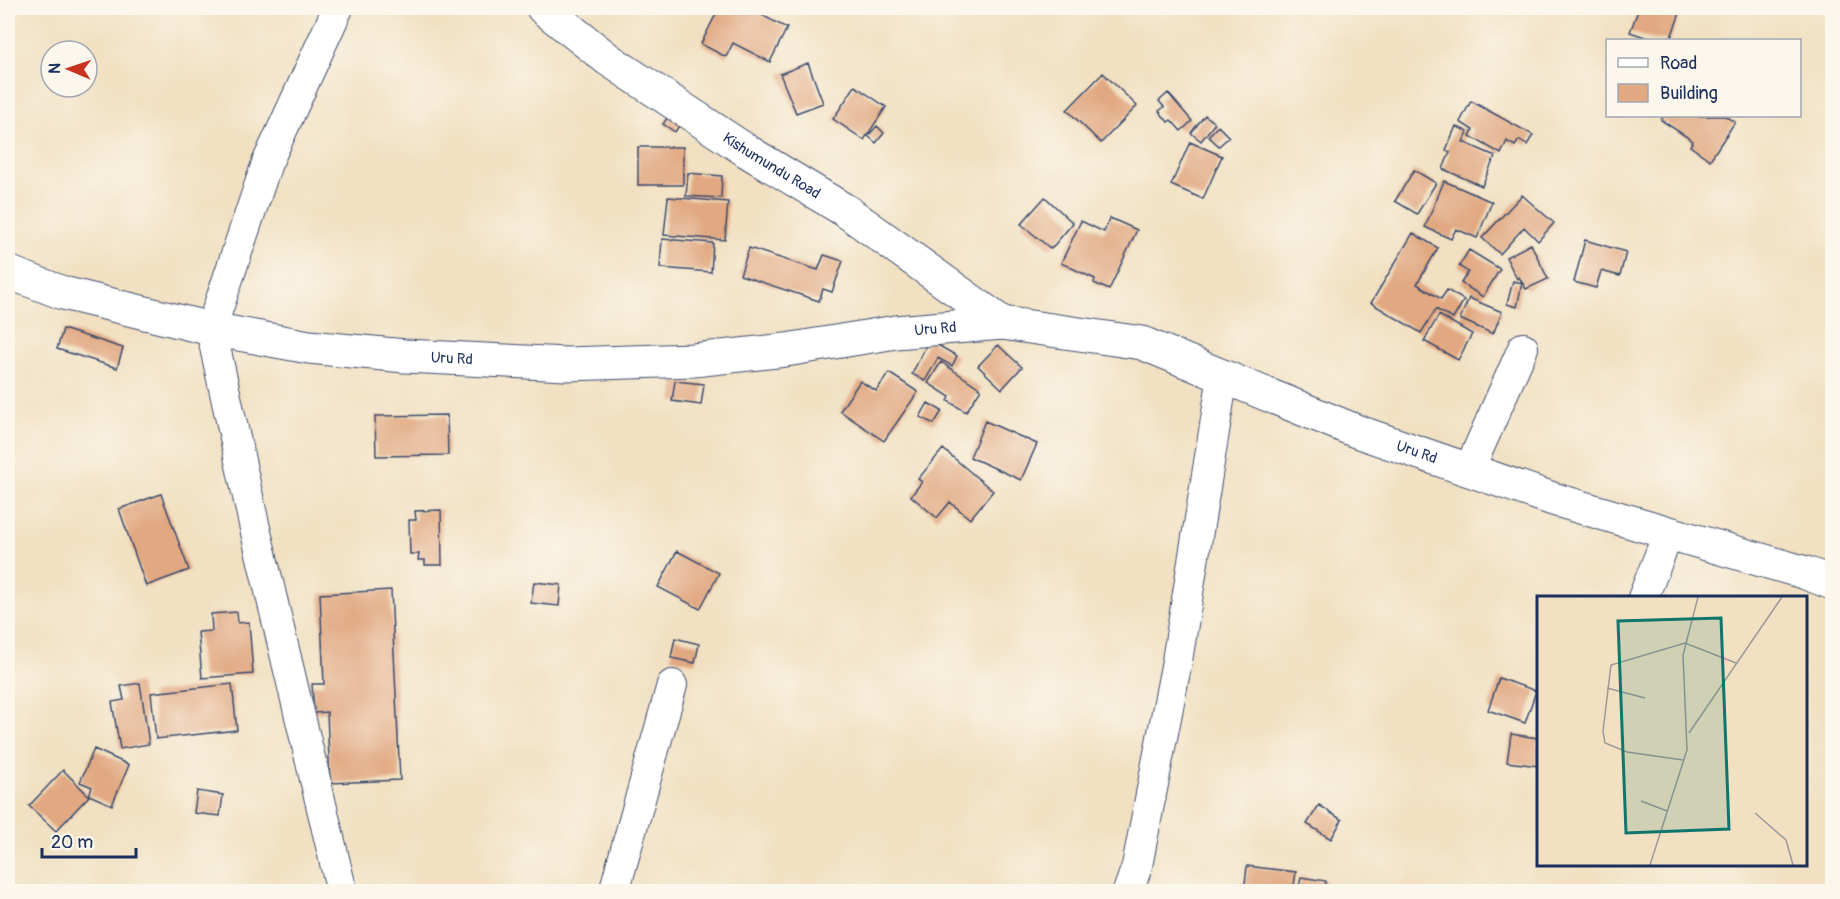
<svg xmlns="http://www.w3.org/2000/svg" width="1840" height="899" font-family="Pangolin,sans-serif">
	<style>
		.building { fill: #e1a881 }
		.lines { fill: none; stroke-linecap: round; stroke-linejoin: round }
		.street-casing { stroke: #3b4a6d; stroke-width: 32 }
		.secondary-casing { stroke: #3b4a6d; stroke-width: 35 }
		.street { stroke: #fff; stroke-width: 30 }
		.secondary { stroke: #fff; stroke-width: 33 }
		.labels { text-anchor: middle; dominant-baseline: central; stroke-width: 5; stroke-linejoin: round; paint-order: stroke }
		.street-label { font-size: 15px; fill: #1b2f5e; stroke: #fbf7ec }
		.inset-road { fill: none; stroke: #9b9999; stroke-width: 1.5 }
		.view { fill: #0f766e; fill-opacity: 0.15; stroke: #0f766e; stroke-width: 3 }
		.inset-edge { fill: none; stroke: #1b2f5e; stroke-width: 3 }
	</style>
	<rect width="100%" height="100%" fill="#fbf7ec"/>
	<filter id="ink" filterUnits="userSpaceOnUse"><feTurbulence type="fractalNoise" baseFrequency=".0167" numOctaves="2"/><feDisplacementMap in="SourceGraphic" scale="12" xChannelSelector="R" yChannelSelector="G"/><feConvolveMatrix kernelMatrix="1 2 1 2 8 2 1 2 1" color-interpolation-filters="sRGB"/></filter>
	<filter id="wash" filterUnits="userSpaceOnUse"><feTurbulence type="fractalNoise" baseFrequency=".008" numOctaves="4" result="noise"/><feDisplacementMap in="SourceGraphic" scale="24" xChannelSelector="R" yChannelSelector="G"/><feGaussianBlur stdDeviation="1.35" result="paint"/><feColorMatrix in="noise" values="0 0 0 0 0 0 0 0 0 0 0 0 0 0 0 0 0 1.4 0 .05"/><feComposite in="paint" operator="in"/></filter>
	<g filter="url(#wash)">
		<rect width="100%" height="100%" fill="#f1e0c1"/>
		<g id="blocks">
			<path class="building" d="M719,8H748L787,28L770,62L733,43L726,57L701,44Z
				M1639,8H1682L1670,40H1654L1630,32Z
				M808,63L823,103L796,113L780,74Z
				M1103,73L1137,106L1101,143L1067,110Z
				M855,86L886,107L864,140L833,119Z
				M1168,93L1192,121L1181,131L1171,120L1168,122L1159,111L1164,107L1159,101Z
				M1471,101L1533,135L1527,145L1519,140L1515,146L1507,141L1501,154L1470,136L1473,130L1460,122Z
				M674,108L686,115L675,132L663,124Z
				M1205,115L1215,123L1201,141L1191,133Z
				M1664,116H1725L1735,122L1710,160L1690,146L1693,141L1661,120Z
				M877,126L884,133L876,143L868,136Z
				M1218,126L1229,137L1219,146L1208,136Z
				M1456,126L1468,132L1463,142L1495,156L1482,186L1443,169L1450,152L1446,150Z
				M1190,142L1222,156L1203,199L1171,185Z
				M638,147H683V185H638Z
				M1414,170L1436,183L1417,214L1395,201Z
				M688,173L722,176L721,198L686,196Z
				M1444,181L1492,202L1477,238L1456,229L1451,239L1425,227Z
				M1522,195L1554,223L1538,241L1524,227L1500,254L1482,238Z
				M668,197L728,202L725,240L664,235Z
				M1045,197L1073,223L1051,249L1021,224Z
				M1110,218L1137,230L1109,290L1094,283L1095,279L1061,263L1081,221L1104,232Z
				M1413,233L1438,248L1417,284L1441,299L1447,290L1464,300L1453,319L1436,309L1421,333L1371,303Z
				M662,239L713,243L711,272L660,268Z
				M1585,240L1626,252L1620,276L1601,271L1596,288L1574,282Z
				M1531,244L1548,279L1526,289L1519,277L1517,279L1506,257Z
				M749,248L818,270L824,255L843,261L832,292L823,289L819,301L740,275Z
				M1469,250L1500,269L1483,297L1461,283L1468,272L1459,266Z
				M1513,281L1522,283L1517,307L1507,304Z
				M1469,298L1502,312L1493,334L1460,319Z
				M1439,315L1472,334L1458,360L1424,341Z
				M63,329L123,348L117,368L57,349Z
				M929,340L957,356L952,366L938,358L925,381L912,374Z
				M998,345L1022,367L1002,389L978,366Z
				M941,362L981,389L966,412L948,401L950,397L928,383Z
				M889,373L918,392L884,441L840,411L860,381L876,391Z
				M675,381L704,384L701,405L672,401Z
				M928,403L942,411L934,424L920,417Z
				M447,415L448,455L376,456L375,416Z
				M985,421L1037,444L1021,480L970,457Z
				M943,449L993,491L970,519L950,502L937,518L911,496L922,482L918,479Z
				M161,494L189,570L146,586L119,509Z
				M441,510L442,565H425V560H418L419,554H410L409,520H416L415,511Z
				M677,551L719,573L700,609L658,587Z
				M534,582L561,585L559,606L531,603Z
				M391,590L400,780L330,783L327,712L314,713L312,684H324L320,594Z
				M237,612L238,623L249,622L253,674L202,678L198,632L212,631L211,614Z
				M675,638L699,644L695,663L671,658Z
				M1499,678L1536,691L1525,723L1488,710Z
				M140,683L149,744L120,749L112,702L124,700L121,686Z
				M232,684L237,730L156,739L151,693Z
				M1511,734L1538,738V766L1507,762Z
				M94,749L129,765L112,805L89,795L92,787L80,782Z
				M63,770L89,796L56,831L29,806Z
				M197,791L223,795L220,816L194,813Z
				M1319,805L1342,820L1331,839L1307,824Z
				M1247,866L1296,872L1293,892H1244Z
				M1301,877L1326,881L1324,892H1298Z"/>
		</g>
	</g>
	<g filter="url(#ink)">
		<use href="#blocks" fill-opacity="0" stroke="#3b4a6d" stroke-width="1.5"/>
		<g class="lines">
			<g class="street-casing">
				<path id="street" d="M338,8L267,163L211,329L254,524L342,892
					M1469,470L1523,348
					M1643,598L1668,534
					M614,892L672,685
					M1128,892L1137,866L1177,661L1223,376"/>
			</g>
			<g class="secondary-casing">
				<g id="secondary">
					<path id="s1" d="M543,8L609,60L747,151L846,211L1002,323"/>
					<path id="s2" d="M8,272L63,293L211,329L309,347L405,356L566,364L694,360L786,350L896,332L1002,323L1142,343L1356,431L1553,499L1806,573L1832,583"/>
				</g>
			</g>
			<use href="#street" class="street"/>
			<use href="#secondary" class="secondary"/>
		</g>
	</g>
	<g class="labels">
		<g class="street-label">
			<text stroke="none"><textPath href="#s1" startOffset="278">Kishumundu Road</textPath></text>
			<text stroke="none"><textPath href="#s2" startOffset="940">Uru Rd</textPath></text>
			<text stroke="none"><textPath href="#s2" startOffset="454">Uru Rd</textPath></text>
			<text stroke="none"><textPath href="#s2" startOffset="1444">Uru Rd</textPath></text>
		</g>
	</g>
	<g transform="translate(1537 596)">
		<rect width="270" height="270" fill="#f1e0c1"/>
		<path class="inset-road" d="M70,92L108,102M152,137L245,1M146,164L90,156L68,147L66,135L74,69L148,47L199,67M104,205L130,215M218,217L249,244L256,269M113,269L150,154L146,59L161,1"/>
		<path class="view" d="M184,22L192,233L89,237L81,25Z"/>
		<rect width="270" height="270" class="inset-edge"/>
	</g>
	<rect width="1840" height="899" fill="none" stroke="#fbf7ec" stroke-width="30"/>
	<rect x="1606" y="39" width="195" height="78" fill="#fbf7ec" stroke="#a1a7b3" stroke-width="1.5"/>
	<rect x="1618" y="58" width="30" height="9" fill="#ffffff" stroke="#a1a7b3" stroke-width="1.5"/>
	<text x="1660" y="69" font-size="18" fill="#1b2f5e">Road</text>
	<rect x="1618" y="84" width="30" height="18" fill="#e1a881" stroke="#a1a7b3" stroke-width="1.5"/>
	<text x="1660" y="99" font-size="18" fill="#1b2f5e">Building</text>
	<g transform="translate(69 69) rotate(272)"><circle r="28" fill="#fbf7ec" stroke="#a1a7b3" stroke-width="1.5"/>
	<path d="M0-4.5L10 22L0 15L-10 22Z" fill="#c8321e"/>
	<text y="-9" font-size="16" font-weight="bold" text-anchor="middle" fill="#1b2f5e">N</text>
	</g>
	<path d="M42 848v9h94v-9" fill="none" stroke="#1b2f5e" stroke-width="3"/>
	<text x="51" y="848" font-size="18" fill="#1b2f5e" stroke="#fbf7ec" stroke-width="4.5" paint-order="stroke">20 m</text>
</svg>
